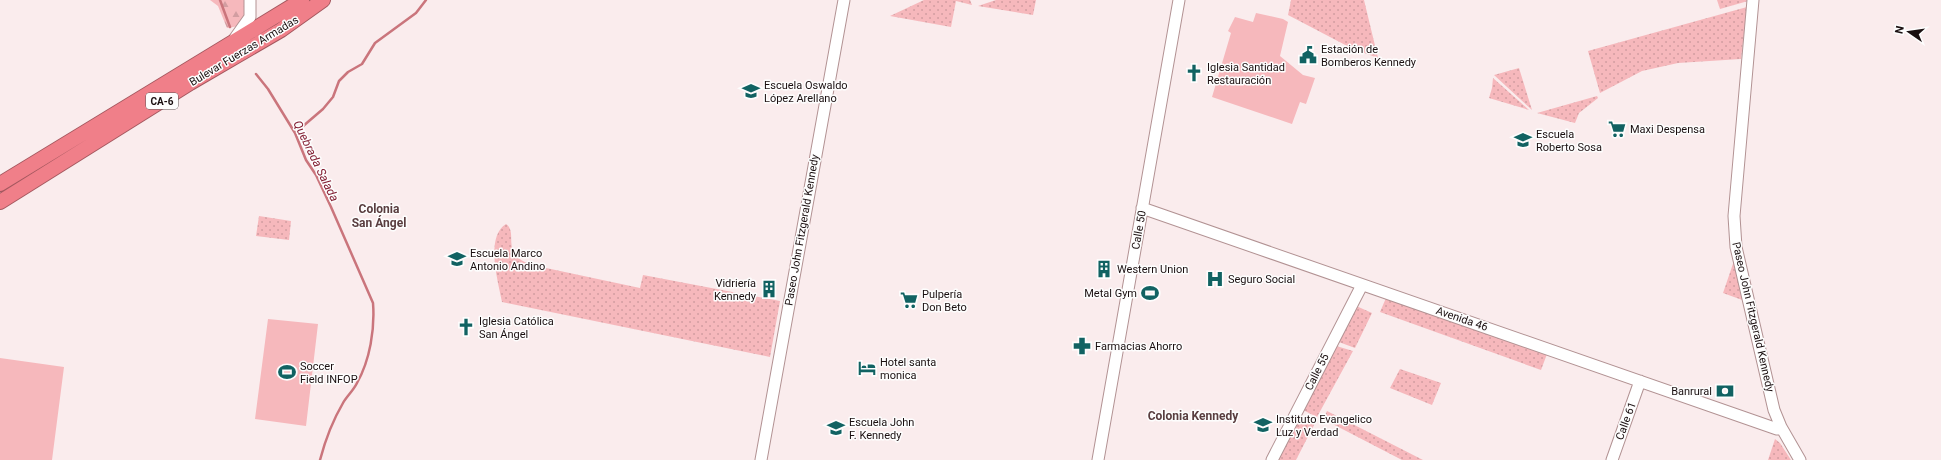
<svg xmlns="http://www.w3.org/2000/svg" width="1941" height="460" font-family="Roboto,sans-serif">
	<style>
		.green { fill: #f6b8bc }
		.forest { fill: url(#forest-firs) }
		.park { fill: url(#park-dots) }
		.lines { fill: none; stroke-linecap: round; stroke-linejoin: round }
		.stream { stroke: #ca757c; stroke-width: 2.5 }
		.secondary-casing { stroke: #b29293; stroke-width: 13 }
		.highway-casing { stroke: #a5585f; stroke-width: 16 }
		.secondary { stroke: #fff; stroke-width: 11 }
		.highway { stroke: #f07f89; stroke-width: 14 }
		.labels { text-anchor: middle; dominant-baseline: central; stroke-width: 3; stroke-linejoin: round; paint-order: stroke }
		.shield { fill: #fdfdfd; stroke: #5e5657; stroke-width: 1 }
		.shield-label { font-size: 10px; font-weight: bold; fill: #1a0f10 }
		.poi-label { font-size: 11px; fill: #1a0f10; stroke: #fdfdfd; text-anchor: start }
		.street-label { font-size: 11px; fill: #1a0f10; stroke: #fdfdfd }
		.water-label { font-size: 12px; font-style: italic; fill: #821c30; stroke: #fdfdfd }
		.neighbourhood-label { font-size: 12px; font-weight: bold; fill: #593d3f; stroke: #fdfdfd }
	</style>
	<defs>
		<pattern id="forest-firs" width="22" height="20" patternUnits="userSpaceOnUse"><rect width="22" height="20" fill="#f6b8bc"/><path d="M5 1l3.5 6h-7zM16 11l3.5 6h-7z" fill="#d29da1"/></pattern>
		<pattern id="park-dots" width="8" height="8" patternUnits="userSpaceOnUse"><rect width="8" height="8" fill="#f6b8bc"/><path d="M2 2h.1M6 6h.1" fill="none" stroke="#d29da1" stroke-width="1.8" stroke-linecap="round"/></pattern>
	</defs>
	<rect width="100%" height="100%" fill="#faeced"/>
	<path class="green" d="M1256,13L1283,19L1288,22L1280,56L1303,75L1315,78L1306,104L1300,102L1292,124L1212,97L1231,33L1228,31L1235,17L1253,22Z
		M268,319L318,324L306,426L255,419Z
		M0,358L64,367L52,460H0Z"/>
	<path class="forest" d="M210,0H245L247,14L239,26L227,28L218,6Z"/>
	<path class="park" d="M924,0H970L972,5L956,1L951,27L890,16Z
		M996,0H1036L1033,15L978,6Z
		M1291,0H1364L1378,58L1351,48L1288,15Z
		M1717,0H1748V1L1720,9Z
		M1747,7L1741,59L1678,63L1642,71L1600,93L1588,51Z
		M1519,68L1532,110L1494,75Z
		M1493,78L1529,110L1489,98L1492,88Z
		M1597,96L1598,98L1579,113L1575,123L1537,113Z
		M259,216L291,221L289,240L256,236Z
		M506,224C519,233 499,254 532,265L640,288L643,275L780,301L770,357L502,302C498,281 485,237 506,224Z
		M1736,255L1745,301L1723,293Z
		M1386,298L1547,354L1541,370L1380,312Z
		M1354,305L1372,313L1355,348L1336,341Z
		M1333,345L1353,351L1317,417L1301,409Z
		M1400,369L1441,383L1432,405L1390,388Z
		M1327,411L1423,460H1402L1323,419Z
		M1298,415L1315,423L1296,460H1276Z
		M1775,439L1780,443L1791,460H1768Z"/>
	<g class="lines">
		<path class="stream" d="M220,0L230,27
			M256,74L268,89L295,133L306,160L316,175L331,207L373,303C375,329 370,360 357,383C353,391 347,396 343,403C333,420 325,441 320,460
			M295,133L323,109L333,97L339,81L348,72L362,64L375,43L416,13L426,0"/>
		<g class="secondary-casing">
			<path id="secondary" d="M1753,0L1734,216L1736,247L1774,410L1781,427L1800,460
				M235,38L250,17V0
				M1142,208L1777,429L1781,427
				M761,460L844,0
				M1098,460L1179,0
				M1272,460L1362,285
				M1612,460L1640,381"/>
		</g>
		<g class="highway-casing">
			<path id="highway" d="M0,184L302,0
				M0,202L190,83L281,30L323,0"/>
		</g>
		<use href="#secondary" class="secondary"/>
		<use href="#highway" class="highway"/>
	</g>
	<defs>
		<g id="civic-bare" transform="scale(1.38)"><path d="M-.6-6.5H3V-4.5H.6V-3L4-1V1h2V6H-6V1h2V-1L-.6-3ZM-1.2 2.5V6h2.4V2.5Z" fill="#116262" stroke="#fdfdfd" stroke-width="2.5" paint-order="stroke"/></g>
		<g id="church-bare" transform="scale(1.38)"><path d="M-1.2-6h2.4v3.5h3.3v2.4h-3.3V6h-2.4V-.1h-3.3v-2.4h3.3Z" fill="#116262" stroke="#fdfdfd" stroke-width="2.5" paint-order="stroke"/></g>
		<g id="school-bare" transform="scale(1.38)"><path d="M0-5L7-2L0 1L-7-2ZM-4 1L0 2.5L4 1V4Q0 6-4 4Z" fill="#116262" stroke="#fdfdfd" stroke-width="2.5" paint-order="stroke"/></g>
		<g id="supermarket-bare" transform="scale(1.38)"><path d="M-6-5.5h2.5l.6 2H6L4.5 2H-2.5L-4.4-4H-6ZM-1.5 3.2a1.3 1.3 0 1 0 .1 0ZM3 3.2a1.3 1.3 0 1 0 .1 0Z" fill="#116262" stroke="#fdfdfd" stroke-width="2.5" paint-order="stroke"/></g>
		<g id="building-bare" transform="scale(1.38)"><path d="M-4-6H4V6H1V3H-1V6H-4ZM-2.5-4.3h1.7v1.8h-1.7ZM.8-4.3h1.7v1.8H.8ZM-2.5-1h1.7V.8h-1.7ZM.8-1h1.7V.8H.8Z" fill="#116262" stroke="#fdfdfd" stroke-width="2.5" paint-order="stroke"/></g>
		<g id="hospital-bare" transform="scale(1.38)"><path d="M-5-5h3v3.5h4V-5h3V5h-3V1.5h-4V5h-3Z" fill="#116262" stroke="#fdfdfd" stroke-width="2.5" paint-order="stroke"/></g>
		<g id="stadium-bare" transform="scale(1.38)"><path d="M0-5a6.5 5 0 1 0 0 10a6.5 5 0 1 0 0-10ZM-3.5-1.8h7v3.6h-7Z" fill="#116262" stroke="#fdfdfd" stroke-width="2.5" paint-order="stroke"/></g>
		<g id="pharmacy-bare" transform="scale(1.38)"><path d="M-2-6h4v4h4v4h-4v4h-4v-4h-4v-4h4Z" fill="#116262" stroke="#fdfdfd" stroke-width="2.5" paint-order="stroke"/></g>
		<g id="hotel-bare" transform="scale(1.38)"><path d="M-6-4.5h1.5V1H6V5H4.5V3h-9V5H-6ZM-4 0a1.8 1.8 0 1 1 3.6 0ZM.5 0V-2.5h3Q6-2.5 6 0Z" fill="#116262" stroke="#fdfdfd" stroke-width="2.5" paint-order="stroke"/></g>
		<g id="bank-bare" transform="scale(1.38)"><path d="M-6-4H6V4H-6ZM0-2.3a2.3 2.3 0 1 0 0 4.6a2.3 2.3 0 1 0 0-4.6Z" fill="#116262" stroke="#fdfdfd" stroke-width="2.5" paint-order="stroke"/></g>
	</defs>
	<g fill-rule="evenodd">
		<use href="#civic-bare" x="1308" y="55"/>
		<use href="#church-bare" x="1194" y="73"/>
		<use href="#school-bare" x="751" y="91"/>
		<use href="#supermarket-bare" x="1617" y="129"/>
		<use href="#school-bare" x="1523" y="140"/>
		<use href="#school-bare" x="457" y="259"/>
		<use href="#building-bare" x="1104" y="269"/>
		<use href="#hospital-bare" x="1215" y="279"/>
		<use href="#building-bare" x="769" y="289"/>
		<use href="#stadium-bare" x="1150" y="293"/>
		<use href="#supermarket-bare" x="909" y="300"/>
		<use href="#church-bare" x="466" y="327"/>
		<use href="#pharmacy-bare" x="1082" y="346"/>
		<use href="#hotel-bare" x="867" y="368"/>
		<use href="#stadium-bare" x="287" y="372"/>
		<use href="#bank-bare" x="1725" y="391"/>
		<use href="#school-bare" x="1263" y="425"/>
		<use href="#school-bare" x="836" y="428"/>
	</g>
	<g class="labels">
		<rect class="shield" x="146" y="93" width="32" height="16" rx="3"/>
		<g class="shield-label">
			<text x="162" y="101">CA-6</text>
		</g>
		<g class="poi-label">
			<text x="1321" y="49">Estación de<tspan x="1321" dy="13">Bomberos Kennedy</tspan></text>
			<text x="1207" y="67">Iglesia Santidad<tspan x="1207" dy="13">Restauración</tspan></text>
			<text x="764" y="85">Escuela Oswaldo<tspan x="764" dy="13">López Arellano</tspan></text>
			<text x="1630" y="129">Maxi Despensa</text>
			<text x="1536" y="134">Escuela<tspan x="1536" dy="13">Roberto Sosa</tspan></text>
			<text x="470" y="253">Escuela Marco<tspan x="470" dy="13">Antonio Andino</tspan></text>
			<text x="1117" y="269">Western Union</text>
			<text x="1228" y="279">Seguro Social</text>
			<text x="756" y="283" text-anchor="end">Vidriería<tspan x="756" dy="13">Kennedy</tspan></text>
			<text x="1137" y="293" text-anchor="end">Metal Gym</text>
			<text x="922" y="294">Pulpería<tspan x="922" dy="13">Don Beto</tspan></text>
			<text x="479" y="321">Iglesia Católica<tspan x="479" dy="13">San Ángel</tspan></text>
			<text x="1095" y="346">Farmacias Ahorro</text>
			<text x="880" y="362">Hotel santa<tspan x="880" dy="13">monica</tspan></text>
			<text x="300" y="366">Soccer<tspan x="300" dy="13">Field INFOP</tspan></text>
			<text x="1712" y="391" text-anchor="end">Banrural</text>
			<text x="1276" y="419">Instituto Evangelico<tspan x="1276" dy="13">Luz y Verdad</tspan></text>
			<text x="849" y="422">Escuela John<tspan x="849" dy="13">F. Kennedy</tspan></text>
		</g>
		<g class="street-label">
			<text transform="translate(244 51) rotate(-31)">Bulevar Fuerzas Armadas</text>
			<text transform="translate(802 230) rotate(-80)">Paseo John Fitzgerald Kennedy</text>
			<text transform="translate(1139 230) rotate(-80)">Calle 50</text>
			<text transform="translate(1753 317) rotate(77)">Paseo John Fitzgerald Kennedy</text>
			<text transform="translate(1462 319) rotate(19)">Avenida 46</text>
			<text transform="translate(1317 372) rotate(-63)">Calle 55</text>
			<text transform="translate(1626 421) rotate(-70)">Calle 61</text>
		</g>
		<g class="water-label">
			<text transform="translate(316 161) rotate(64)">Quebrada Salada</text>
		</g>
		<g class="neighbourhood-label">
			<text x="379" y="209">Colonia<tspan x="379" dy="14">San Ángel</tspan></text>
			<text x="1193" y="416">Colonia Kennedy</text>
		</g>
	</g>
	<g transform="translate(1909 32) rotate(283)" stroke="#fdfdfd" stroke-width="3" paint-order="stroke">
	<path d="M0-3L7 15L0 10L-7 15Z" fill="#1a0f10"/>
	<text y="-6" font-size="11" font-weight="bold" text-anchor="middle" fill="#1a0f10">N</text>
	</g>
</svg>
